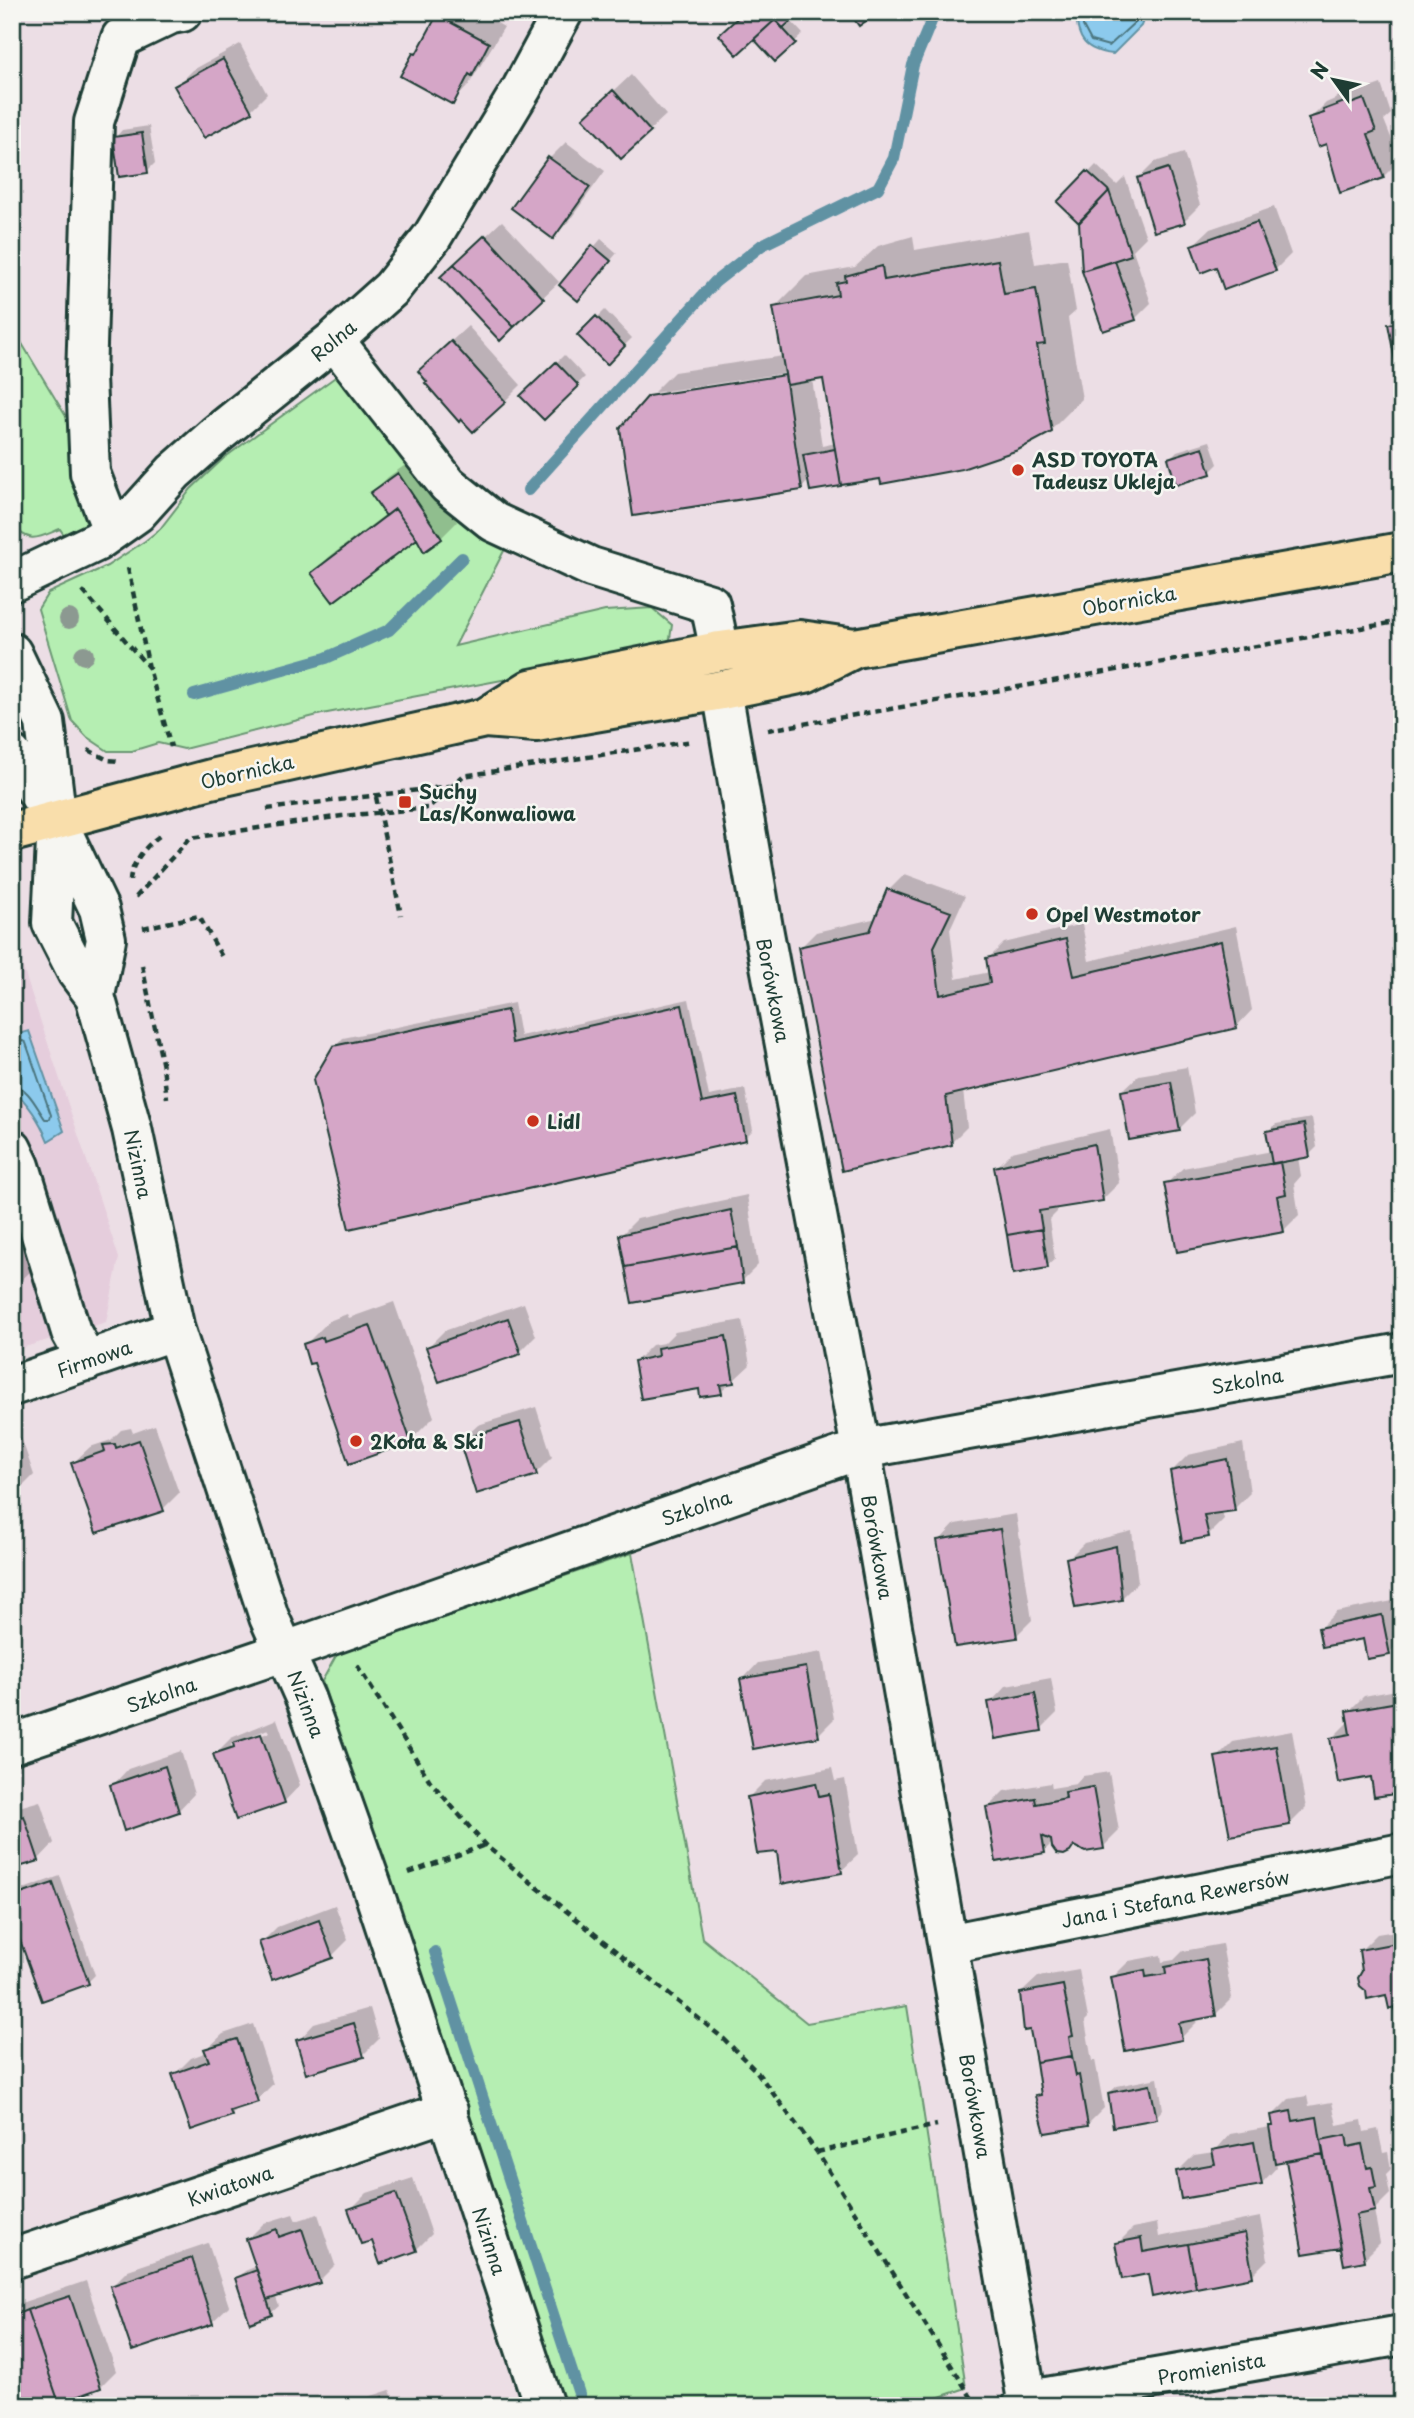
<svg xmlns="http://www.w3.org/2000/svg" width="1414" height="2418" font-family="'Playpen Sans',sans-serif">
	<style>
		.built { fill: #e5cddc }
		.green { fill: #b5eeb2; stroke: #6a9673; stroke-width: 2 }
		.water { fill: #8ccaed; stroke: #6092a3; stroke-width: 2 }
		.shadow { fill: #0003; fill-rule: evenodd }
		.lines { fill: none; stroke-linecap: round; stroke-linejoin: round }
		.shore { stroke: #4b757e; stroke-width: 2 }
		.stream { stroke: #6092a3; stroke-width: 12 }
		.building { fill: #d5a6c7; stroke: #1f3d34; stroke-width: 2 }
		.minor-casing { stroke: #1f3d34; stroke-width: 44 }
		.major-casing { stroke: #1f3d34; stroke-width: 44 }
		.path { stroke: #1f3d34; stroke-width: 4.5; stroke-dasharray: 7 5; stroke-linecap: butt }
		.minor { stroke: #f6f6f2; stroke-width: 38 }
		.major { stroke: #f9deab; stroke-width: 38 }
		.tree { fill: #8c9991 }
		.poi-dot { fill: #c8321e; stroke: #f6f6f2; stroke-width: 2.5 }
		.labels { text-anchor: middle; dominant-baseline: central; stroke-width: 5; stroke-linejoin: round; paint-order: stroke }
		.street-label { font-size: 19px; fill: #1f3d34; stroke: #f6f6f2 }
		.poi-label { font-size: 19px; font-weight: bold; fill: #1f3d34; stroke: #f6f6f2; text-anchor: start }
	</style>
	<rect width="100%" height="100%" fill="#ecdee5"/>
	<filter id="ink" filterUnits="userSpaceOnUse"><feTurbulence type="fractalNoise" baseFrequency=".0143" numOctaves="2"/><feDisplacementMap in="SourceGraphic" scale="14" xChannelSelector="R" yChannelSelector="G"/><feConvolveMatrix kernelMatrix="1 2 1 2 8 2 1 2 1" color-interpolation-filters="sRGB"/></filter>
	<g filter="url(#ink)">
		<path class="built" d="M18,953L119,1258L106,1322L12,1351V955Z"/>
		<path class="green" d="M12,327L70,423L90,517L84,530L66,538L60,529C38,538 29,545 12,524Z
			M338,375L435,497L472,531L507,545L455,646L605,611L652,608L672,625L670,639L646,653L322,714L184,749L158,743L132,751H108L87,737L72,721L38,609L48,593L107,566L145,541L160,529L191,489L224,458Z
			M632,1553L702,1938L807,2023L907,2006L966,2388L913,2406H563L322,1681L337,1654Z"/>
		<path class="water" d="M1076,12H1146L1141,26L1113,54C1085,51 1077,40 1076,12Z
			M29,1031L64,1131L48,1141C40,1121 28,1103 12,1089V1036Z"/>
		<path class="shadow" d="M442,12H478L504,27L468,86L452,103L415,54L422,46Z
			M745,12H798L790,20L803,34L775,60Z
			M240,44L267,94L251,110L205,136L177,86L193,70Z
			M631,75L666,115L621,157L602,102Z
			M1381,84L1391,114L1384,120L1400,160L1383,177L1342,191L1327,142L1310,119L1326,103L1335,99L1341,94L1363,86L1364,90Z
			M149,126L155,163L147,171L115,138L122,130Z
			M566,142L605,171L569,221L553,237L513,208L550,158Z
			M1184,153L1200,205L1184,221L1139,178L1155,162Z
			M1096,165L1117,185L1125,177L1146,237L1133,250L1151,303L1135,319L1084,271L1080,219L1060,202Z
			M1274,207L1291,254L1275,270L1193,245L1210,229Z
			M502,221L559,282L500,338L459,261Z
			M1029,230L1035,264L1067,259L1076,311L1068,318L1082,399L1051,430L881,477L840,484L809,480L801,489L650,397L793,376V372L653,393L674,372L783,356L775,307L806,276L855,267L878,246L913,236L915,250ZM824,377L836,443L822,446L812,379Z
			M601,239L617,253L585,291L594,247Z
			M605,310L632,338L607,363L580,335Z
			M1402,313V387L1390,325Z
			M468,326L521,385L505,401L436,355Z
			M564,355L585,377L544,417L523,396Z
			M1210,441L1218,464L1210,472L1170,458L1177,451Z
			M414,459L457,522L441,538L416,537L313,573L329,557L386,514L372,493L388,477Z
			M905,874L965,896L950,929L956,979L990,972L988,959L1004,943L1082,924L1089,961L1236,926L1252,1010L1236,1027L963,1090L967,1127L951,1143L800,948L816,932L877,918L889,890Z
			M689,999L709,1096L745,1089L753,1130L745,1138L335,1047L343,1038L514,1003L520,1036Z
			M1187,1067L1195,1113L1179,1129L1122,1091L1139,1075Z
			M1312,1118L1317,1147L1309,1155L1298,1157L1301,1176L1294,1184L1299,1215L1283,1231L1166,1184L1183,1168L1272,1151L1268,1132L1276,1124Z
			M1110,1129L1119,1183L1103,1199L1057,1206V1212L1049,1220L1055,1259L1047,1266L996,1168L1012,1152Z
			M747,1195L758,1265L742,1281L621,1235L637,1219Z
			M12,1215L18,1233H23L30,1272L12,1289Z
			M394,1302L434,1417L410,1441L315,1361L305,1345L329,1321L347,1314L349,1318Z
			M524,1303L536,1336L520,1352L428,1347L444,1331Z
			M742,1320L750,1365L721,1392L700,1387L636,1361L652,1345L664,1343L675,1332Z
			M536,1407L552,1457L536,1473L461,1441L478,1425Z
			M155,1425L179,1493L163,1509L73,1463L90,1447L111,1440L121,1430L131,1428L133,1433Z
			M21,1437L34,1475L18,1491L12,1493V1439Z
			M1243,1443L1250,1493L1234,1509L1222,1511L1224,1519L1208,1535L1172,1471L1188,1455Z
			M1016,1514L1032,1620L1016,1636L939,1541L955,1524Z
			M1132,1531L1138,1582L1122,1598L1068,1559L1084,1543Z
			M1398,1600L1402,1620V1640L1389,1653L1365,1637L1320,1628L1336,1612Z
			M822,1652L834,1719L818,1735L742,1680L758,1663Z
			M1051,1678L1057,1713L1041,1729L990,1703L1006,1686Z
			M1402,1689V1791L1372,1775L1332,1738L1348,1722V1712L1364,1696Z
			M277,1719L300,1785L284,1802L215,1754L231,1738ZM268,1729L270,1732L231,1748V1744Z
			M1292,1731L1306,1808L1290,1824L1217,1758L1233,1742Z
			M181,1751L194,1794L178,1811L112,1786L128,1769Z
			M832,1768L835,1781L845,1779L858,1855L841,1871L779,1850L749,1797L765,1781Z
			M1109,1772L1119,1831L1103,1847L1053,1842L1044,1851L988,1807L1004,1791L1051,1783L1052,1788L1076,1784L1083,1776Z
			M40,1801L54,1843L38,1860L12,1867V1809Z
			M60,1876L95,1975L88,1982L12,1913V1896L15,1892Z
			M335,1905L348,1940L332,1956L261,1943L277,1927Z
			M1402,1930V2008L1364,1971L1360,1951L1377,1934Z
			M1222,1944L1232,1998L1215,2015L1196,2018L1197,2022L1181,2038L1113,1977L1129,1961L1161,1955L1162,1962L1174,1960L1183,1951Z
			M1079,1970L1088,2018L1085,2021L1092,2061L1095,2060L1104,2108L1088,2124L1046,2131L1037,2096L1043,2091L1031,2028L1021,1993L1038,1977Z
			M370,2008L379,2039L363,2055L298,2041L314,2024Z
			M253,2024L273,2084L257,2100L240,2106L231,2115L174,2075L191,2058L207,2052L206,2050L223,2034Z
			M1158,2078L1163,2109L1156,2117L1109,2093L1117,2086Z
			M1307,2096L1309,2106L1332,2102L1337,2125L1362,2120L1364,2132L1378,2129L1383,2153L1388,2152L1391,2169L1386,2174L1390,2194L1374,2210L1380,2243L1364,2259L1342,2246L1304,2252L1287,2159L1276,2161L1277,2167L1261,2184L1178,2171L1194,2155L1214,2152L1230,2134L1270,2127L1274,2123L1273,2115L1289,2099Z
			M413,2178L432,2234L416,2250L373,2239L350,2210L367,2193Z
			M293,2214L296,2221L318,2214L335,2265L319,2281L275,2295L279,2306L271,2313L237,2279L245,2271L257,2266L248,2239L264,2223Z
			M1260,2217L1268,2259L1252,2275L1149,2272L1117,2244L1133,2228L1157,2223L1159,2237Z
			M208,2243L229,2306L212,2322L112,2286L128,2270Z
			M86,2281L116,2371L100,2387L12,2398V2306Z
			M390,2390L396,2406H350L353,2402Z"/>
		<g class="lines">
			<path class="shore" d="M1083,12V26L1091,41L1109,46L1135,22L1138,12
				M12,1043L23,1041L26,1043L51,1115L50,1119H45C36,1106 28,1087 12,1084"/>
			<path class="stream" d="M528,490L715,282L762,245L878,188L894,158L913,65L935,12
				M194,695L326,658L389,630L462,558
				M435,1952L583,2406"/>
		</g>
		<path class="building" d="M744,12H768L775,20L737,55L719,35Z
			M768,12H801L783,28Z
			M849,12H878L859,26Z
			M437,15L489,43L472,76L469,74L453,105L400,76L413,53L416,54Z
			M775,20L796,43L775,62L754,39Z
			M223,59L252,112L204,138L174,86Z
			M613,90L651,132L621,159L583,118Z
			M1364,99L1376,131L1368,134L1384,178L1340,193L1326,144L1318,147L1308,118L1324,113L1323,110L1347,101L1348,105Z
			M142,133L148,173L119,177L113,137Z
			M548,157L590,187L553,239L511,208Z
			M1168,168L1185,223L1154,232L1137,178Z
			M1087,171L1109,191L1079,223L1057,202Z
			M1109,191L1131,255L1082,271L1079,222Z
			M1257,222L1276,271L1224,290L1216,267L1201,273L1191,245Z
			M485,235L544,299L514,327L454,264Z
			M592,245L611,261L578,301L559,285Z
			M998,260L1004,294L1036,289L1045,344L1037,345L1052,432L1018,450L962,469L881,484L880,479L841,485L823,379L787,385L773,307L838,295L836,283L846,281L845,276L882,266L884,280Z
			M1115,261L1136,320L1103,331L1082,271Z
			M454,264L514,327L500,341L440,277Z
			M596,316L625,346L607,365L577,335Z
			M1402,322V397L1388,324Z
			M451,341L506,402L473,432L461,419L459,422L425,383L427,382L418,371Z
			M556,362L579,386L544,420L520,396Z
			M785,375L802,490L633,516L620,428L648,396Z
			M1203,447L1211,474L1176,485L1168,458Z
			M835,449L841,486L810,491L803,455Z
			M398,473L442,539L424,552L417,539L395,509L386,516L370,493Z
			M395,509L417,539L333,602L311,573Z
			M887,889L951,912L934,947L940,995L990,983L986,958L1066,939L1074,976L1221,941L1237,1028L946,1096L952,1145L842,1171L798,947L870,931Z
			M682,1005L702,1103L737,1096L746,1140L349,1229L313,1080L333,1046L507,1010L512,1043Z
			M1171,1082L1180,1131L1129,1140L1121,1091Z
			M1304,1124L1310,1157L1272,1164L1266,1131Z
			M1094,1144L1103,1201L1039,1211L1042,1229L1007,1235L994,1167Z
			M1280,1162L1286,1194L1277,1196L1284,1232L1177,1252L1164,1183Z
			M731,1210L738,1247L625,1267L619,1235Z
			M1042,1229L1048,1268L1013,1274L1007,1235Z
			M738,1247L743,1283L632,1303L625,1267Z
			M508,1318L521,1354L439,1382L426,1347Z
			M370,1325L411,1442L349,1464L314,1363L309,1364L303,1344L323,1337L324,1341Z
			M726,1336L734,1383L720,1385L722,1394L700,1397L699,1389L641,1399L634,1361L658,1356L657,1348Z
			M520,1422L537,1475L476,1494L459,1440Z
			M139,1440L164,1511L96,1533L71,1463L105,1451L103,1445L115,1444L116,1448Z
			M1227,1459L1235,1511L1204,1515L1209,1537L1182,1542L1170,1471Z
			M12,1473L19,1493L12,1495Z
			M1000,1529L1017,1638L955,1647L937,1540Z
			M1116,1546L1122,1600L1075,1608L1066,1558Z
			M1382,1615L1390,1655L1367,1659L1363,1639L1322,1647L1318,1628Z
			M806,1667L819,1737L753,1749L740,1679Z
			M1035,1693L1042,1731L995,1739L988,1702Z
			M1398,1702L1402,1720V1793L1374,1797L1371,1777L1338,1783L1330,1738L1350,1734L1346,1711Z
			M261,1734L285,1803L236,1820L213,1754L234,1747L233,1743Z
			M1276,1746L1290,1825L1230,1836L1215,1757Z
			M165,1766L179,1812L124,1831L110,1785Z
			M816,1783L819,1796L829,1794L842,1873L781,1884L777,1852L757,1854L747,1797Z
			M1093,1787L1104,1849L1085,1852L1074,1846L1070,1852L1064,1855L1057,1854L1052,1847L1051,1840L1042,1836L1045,1853L996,1862L986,1807L1035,1798L1036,1804L1066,1798L1065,1792Z
			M24,1816L39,1861L12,1869V1819Z
			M53,1883L89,1984L42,2001L12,1918V1897Z
			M319,1920L333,1958L272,1980L259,1942Z
			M1402,1942V2010L1395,2011L1394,2007L1389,2009L1386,1995L1367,1999L1366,1991L1360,1986L1358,1978L1362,1971L1359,1950Z
			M1206,1959L1216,2016L1179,2023L1182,2040L1125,2051L1111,1977L1145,1970L1146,1977L1166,1974L1165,1967Z
			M1063,1985L1073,2036L1069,2037L1072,2056L1036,2062L1030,2030L1024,2031L1020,1993Z
			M354,2023L364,2057L306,2074L296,2040Z
			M237,2039L258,2102L230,2111L232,2116L191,2130L172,2074L209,2061L204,2049Z
			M1072,2056L1076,2076L1079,2075L1088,2126L1045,2133L1035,2096L1041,2095L1036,2062Z
			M1150,2085L1157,2119L1113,2127L1108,2093Z
			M1291,2111L1293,2121L1317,2117L1323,2154L1275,2163L1269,2126H1273L1271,2115Z
			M1346,2135L1348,2147L1362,2144L1367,2168L1372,2167L1376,2187L1370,2188L1375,2211L1356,2215L1365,2261L1344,2265L1321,2140Z
			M1254,2142L1262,2185L1181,2199L1176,2171L1215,2164L1212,2150Z
			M1323,2154L1341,2248L1303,2254L1286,2161Z
			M396,2193L417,2251L380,2264L372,2241L361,2244L348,2209Z
			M277,2229L279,2237L302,2229L320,2283L267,2300L246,2239Z
			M1245,2233L1253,2277L1196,2288L1188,2244Z
			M1141,2238L1143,2252L1188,2244L1196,2288L1152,2297L1148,2274L1122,2279L1115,2243Z
			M192,2258L213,2324L132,2351L110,2286Z
			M257,2270L272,2315L250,2323L235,2278Z
			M70,2296L101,2388L59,2403L27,2310Z
			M27,2310L59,2403L51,2406H13L12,2404V2316Z
			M383,2397L386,2406H355Z"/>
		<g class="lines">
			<g class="minor-casing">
				<path id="minor" d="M334,340L448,485L494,522L591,567L710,604L720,651
					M112,530L90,473L86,377L94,122L121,38L171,14L182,12
					M12,582L96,542L137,513L174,472L216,435L334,340L391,289L432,237L522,88L563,12
					M12,653L45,722L57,821L52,923L77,972L95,996L132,1129L175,1330L269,1617L306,1700L372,1886L544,2406
					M722,690L763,928L861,1449L1028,2406
					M12,755L57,821L99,909L106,939L95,996
					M12,1149L20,1166L71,1332L87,1361
					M12,1386L175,1330
					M12,1744L286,1651L861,1449L1402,1353
					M948,1944L1402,1853
					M12,2259L448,2111
					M1022,2406L1047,2397L1402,2335"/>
			</g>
			<g class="major-casing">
				<path id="major" d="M485,718L531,689L720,651L800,640L855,648
					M12,832L211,779L485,718L536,722L722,690L805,673L855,648L1402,552"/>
			</g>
			<path class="path" d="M128,568L149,668L171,747
				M83,591L149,668
				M768,730L1402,621
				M88,750L108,760L119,761
				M376,797L401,915
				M267,809L450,786
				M130,881C131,863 146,845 161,835
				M136,897L190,838L342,816L428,808L463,776L693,741
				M143,928L199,916L222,957
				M142,965L163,1067L167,1098
				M357,1665L430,1781L485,1845L724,2039L757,2072L817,2152L971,2397L973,2404
				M409,1873L485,1845
				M817,2152L937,2125"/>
			<use href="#minor" class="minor"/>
			<use href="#major" class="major"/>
		</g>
		<g class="tree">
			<circle cx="69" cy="619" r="10"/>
			<circle cx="84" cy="655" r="10"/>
		</g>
	</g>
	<g class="poi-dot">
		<circle cx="1018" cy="470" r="7"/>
		<rect x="398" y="795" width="14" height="14" rx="3.5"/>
		<circle cx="1032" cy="914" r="7"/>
		<circle cx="533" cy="1121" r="7"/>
		<circle cx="356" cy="1441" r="7"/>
	</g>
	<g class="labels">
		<g class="street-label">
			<text transform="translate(333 340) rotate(-40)">Rolna</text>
			<text transform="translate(1129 600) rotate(-10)">Obornicka</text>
			<text transform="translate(247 771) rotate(-13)">Obornicka</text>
			<text transform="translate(774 990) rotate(79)">Borówkowa</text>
			<text transform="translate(139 1164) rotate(78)">Nizinna</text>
			<text transform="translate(94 1358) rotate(-19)">Firmowa</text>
			<text transform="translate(1247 1380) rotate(-10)">Szkolna</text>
			<text transform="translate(696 1507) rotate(-19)">Szkolna</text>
			<text transform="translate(878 1547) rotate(80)">Borówkowa</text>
			<text transform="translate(161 1694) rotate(-19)">Szkolna</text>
			<text transform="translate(307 1704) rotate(69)">Nizinna</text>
			<text transform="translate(1175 1898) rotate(-11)">Jana i Stefana Rewersów</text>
			<text transform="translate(976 2106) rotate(80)">Borówkowa</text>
			<text transform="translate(230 2185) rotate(-19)">Kwiatowa</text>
			<text transform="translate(490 2241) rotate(72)">Nizinna</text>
			<text transform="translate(1211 2368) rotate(-10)">Promienista</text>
		</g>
		<g class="poi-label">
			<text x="1032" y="459">ASD TOYOTA<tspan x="1032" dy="22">Tadeusz Ukleja</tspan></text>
			<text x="419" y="791">Suchy<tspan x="419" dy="22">Las/Konwaliowa</tspan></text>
			<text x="1046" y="914">Opel Westmotor</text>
			<text x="547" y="1121">Lidl</text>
			<text x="370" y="1441">2Koła &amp; Ski</text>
		</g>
	</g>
	<rect width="1414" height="2418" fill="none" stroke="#f6f6f2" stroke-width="42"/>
	<rect x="21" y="21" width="1372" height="2376" fill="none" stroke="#1f3d34" stroke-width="2.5" filter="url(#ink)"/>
	<g transform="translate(1334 80) rotate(303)" stroke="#f6f6f2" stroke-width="5" paint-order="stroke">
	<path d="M0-5L12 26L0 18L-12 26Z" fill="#1f3d34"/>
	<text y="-10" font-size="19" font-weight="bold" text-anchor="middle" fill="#1f3d34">N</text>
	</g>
</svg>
